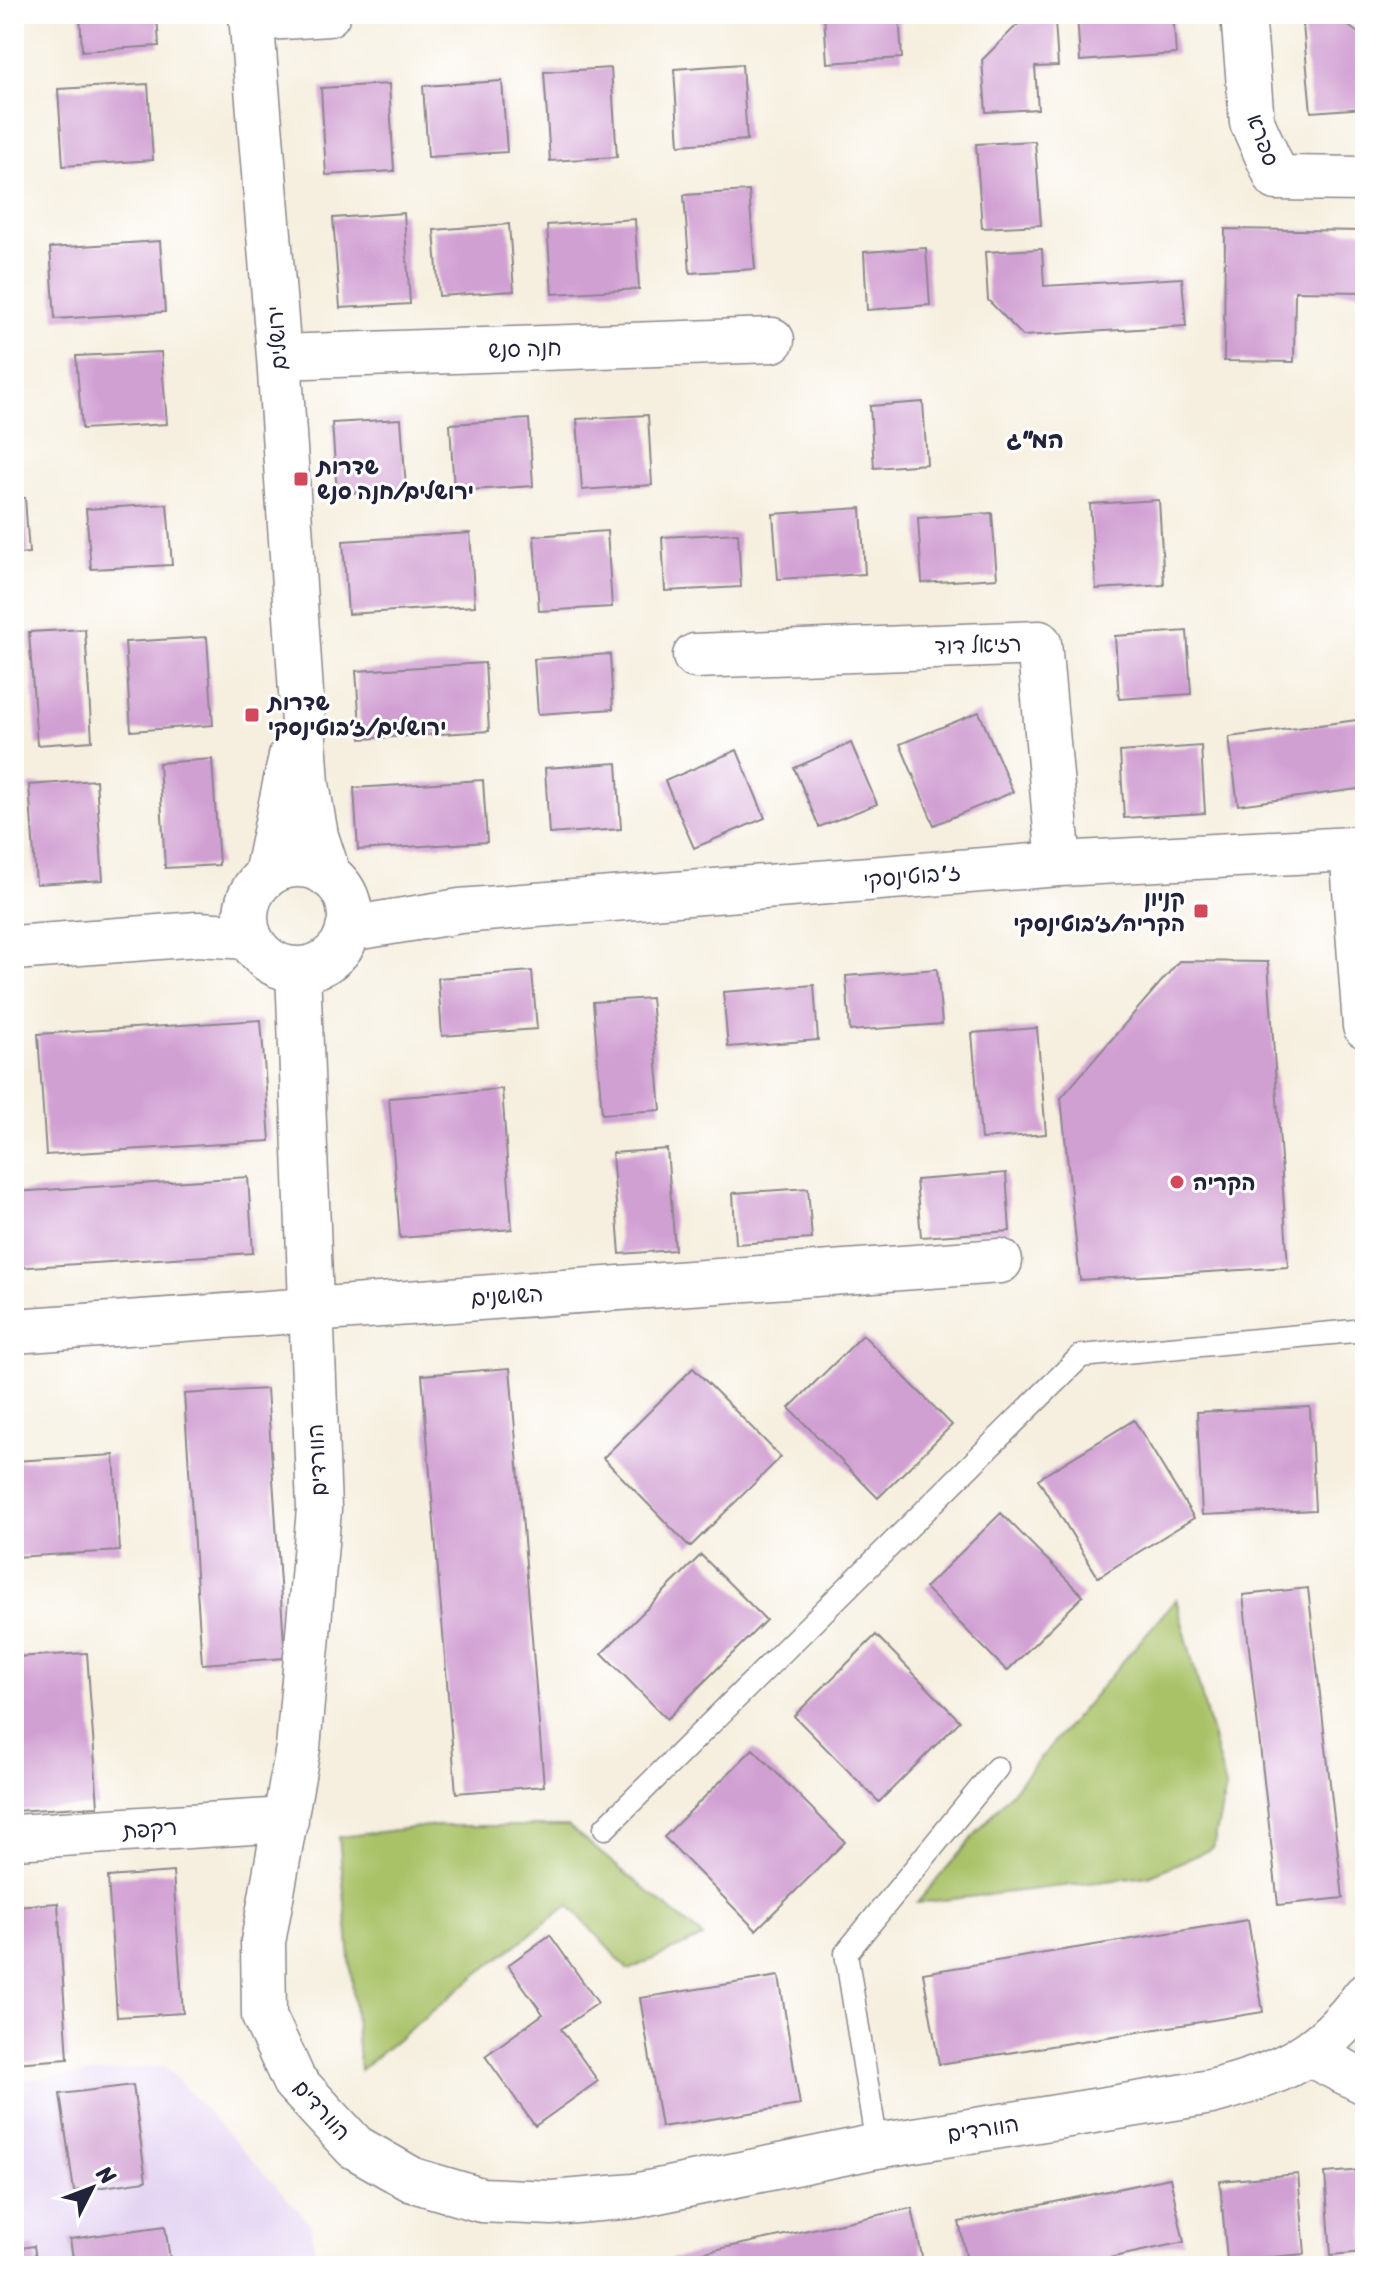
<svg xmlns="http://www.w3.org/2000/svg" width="1379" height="2280" font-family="Sriracha,'Playpen Sans Hebrew',sans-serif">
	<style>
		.built { fill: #e3d3f2 }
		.green { fill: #a9c268; stroke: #667252; stroke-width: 2 }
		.building { fill: #d1a0d3 }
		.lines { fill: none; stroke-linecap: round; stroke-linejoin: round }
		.lane-casing { stroke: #8c888d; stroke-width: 25 }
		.street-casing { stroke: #8c888d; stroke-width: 47 }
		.secondary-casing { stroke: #8c888d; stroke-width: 47 }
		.lane { stroke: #fff; stroke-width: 22 }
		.street { stroke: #fff; stroke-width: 44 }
		.secondary { stroke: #fff; stroke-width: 44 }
		.poi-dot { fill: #d1495b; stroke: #fff; stroke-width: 3 }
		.labels { text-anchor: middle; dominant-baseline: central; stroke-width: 6; stroke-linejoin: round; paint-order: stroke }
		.street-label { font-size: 22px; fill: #22223b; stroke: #fff }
		.poi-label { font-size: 22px; font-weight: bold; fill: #22223b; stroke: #fff; text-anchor: start }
		.neighbourhood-label { font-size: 24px; font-weight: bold; fill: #22223b; stroke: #fff }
	</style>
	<rect width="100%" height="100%" fill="#fff"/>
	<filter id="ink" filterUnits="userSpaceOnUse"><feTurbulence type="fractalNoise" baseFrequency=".0125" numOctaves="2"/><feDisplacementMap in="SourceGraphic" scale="16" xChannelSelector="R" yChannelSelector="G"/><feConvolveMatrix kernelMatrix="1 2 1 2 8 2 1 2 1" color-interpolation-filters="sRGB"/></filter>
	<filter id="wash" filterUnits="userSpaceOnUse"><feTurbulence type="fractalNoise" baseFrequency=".006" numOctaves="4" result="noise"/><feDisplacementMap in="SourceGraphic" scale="32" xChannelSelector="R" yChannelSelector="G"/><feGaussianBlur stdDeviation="1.8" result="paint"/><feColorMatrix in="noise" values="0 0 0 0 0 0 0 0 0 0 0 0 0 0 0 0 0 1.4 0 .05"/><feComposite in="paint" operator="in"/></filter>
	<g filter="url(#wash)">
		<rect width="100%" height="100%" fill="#f6efdf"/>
		<path class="built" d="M165,2066L310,2223L318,2266H14V2081Z"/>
		<path class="green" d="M1176,1599L1226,1788L1213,1848L1149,1876L917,1903Z
			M428,1826H568L703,1937L628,1970L569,1905L479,1973L360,2070L339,1837Z"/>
		<g id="blocks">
			<path class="building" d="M80,14H157L159,46L82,51Z
				M824,14H899L902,58L827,63Z
				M1077,14H1173L1176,54L1080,61Z
				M1302,14H1338L1339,19L1365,38V108L1311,112Z
				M1055,21L1058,66L1035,67L1038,109L986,112L982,60L1018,24Z
				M742,64L747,140L679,145L674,69Z
				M611,68L617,157L550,161L544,72Z
				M502,81L507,152L428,157L423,86Z
				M148,84L153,160L63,166L58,89Z
				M389,84L394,171L326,175L321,88Z
				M1035,141L1041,225L982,228L976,144Z
				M749,191L755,269L690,273L684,195Z
				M404,213L410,304L340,308L333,218Z
				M635,219L639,289L552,294L547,225Z
				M509,224L514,291L439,296L434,230Z
				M1225,229L1365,231V292L1295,291L1294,362L1224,361Z
				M160,241L165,312L55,319L50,248Z
				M926,248L930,305L867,310L864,252Z
				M1042,249L1044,286L1182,278L1186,326L1023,336L988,300L985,252Z
				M161,352L167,424L82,429L76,356Z
				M923,402L927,464L874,468L870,406Z
				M648,415L652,485L582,490L577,419Z
				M401,419L406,489L337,494L332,423Z
				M529,419L533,486L454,491L450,424Z
				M14,498H25L29,553L14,554Z
				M1159,500L1164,585L1096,589L1090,504Z
				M167,504L172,565L91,569L86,509Z
				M861,508L865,574L778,579L773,514Z
				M992,513L997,578L922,583L918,518Z
				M607,531L612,607L539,611L534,536Z
				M470,533L475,606L348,614L343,541Z
				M738,533L741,587L665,591L662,537Z
				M85,629L92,741L37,745L29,632Z
				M1187,631L1191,694L1119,699L1115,636Z
				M207,637L213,725L131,731L125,642Z
				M610,654L613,709L538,714L534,659Z
				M485,663L489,731L361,739L356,671Z
				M979,712L1013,792L934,825L900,744Z
				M1365,719V788L1238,805L1229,737Z
				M851,743L877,804L819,827L794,768Z
				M1201,746L1205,813L1124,818L1120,752Z
				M737,750L765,818L694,848L665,781Z
				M212,759L219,865L165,868L159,763Z
				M617,763L621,829L549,834L545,768Z
				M96,780L103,880L36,884L29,785Z
				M483,780L487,842L358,850L354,788Z
				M1179,961L1268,962L1288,1267L1080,1280L1061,1098Z
				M937,969L942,1024L850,1031L846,976Z
				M532,971L537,1029L442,1036L438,978Z
				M814,985L818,1040L728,1047L723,992Z
				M651,998L661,1110L602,1114L593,1002Z
				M261,1020L270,1141L46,1155L38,1034Z
				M1037,1028L1046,1134L981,1139L972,1033Z
				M502,1089L512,1229L400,1238L389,1098Z
				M667,1149L675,1250L620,1254L612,1153Z
				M1006,1173L1010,1231L921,1237L916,1180Z
				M248,1177L253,1253L14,1268V1192Z
				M808,1188L812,1239L736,1244L733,1193Z
				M863,1335L952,1425L878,1498L789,1408Z
				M510,1368L544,1786L456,1793L422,1375Z
				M693,1368L781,1457L690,1547L603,1458Z
				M267,1389L285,1658L202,1664L184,1394Z
				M1310,1407L1315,1510L1202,1515L1197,1412Z
				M1134,1420L1194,1518L1098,1577L1038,1479Z
				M114,1455L120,1551L14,1557V1461Z
				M1001,1513L1083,1596L1007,1671L925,1588Z
				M701,1555L766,1620L667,1719L602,1653Z
				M1308,1588L1343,1898L1278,1905L1243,1595Z
				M876,1635L960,1721L879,1802L794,1716Z
				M87,1653L98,1806L14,1811V1657Z
				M753,1749L845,1842L756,1930L664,1837Z
				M173,1872L183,2013L117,2017L108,1877Z
				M58,1903L68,2059L14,2063V1906Z
				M1248,1920L1263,2012L939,2064L923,1973Z
				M550,1935L598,2003L561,2029L598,2081L535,2126L485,2056L543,2014L508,1965Z
				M779,1976L800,2105L661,2127L640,1998Z
				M133,2085L146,2181L74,2191L60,2094Z
				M1365,2170V2252L1331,2255L1325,2173Z
				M1298,2174L1305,2254L1227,2261L1220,2181Z
				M1170,2178L1184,2242L1072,2266H968L959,2222Z
				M912,2208L924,2266H643V2265Z
				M165,2226L171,2266H74L70,2239Z
				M34,2246L37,2266H14V2249Z"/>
		</g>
	</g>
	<g filter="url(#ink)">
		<use href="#blocks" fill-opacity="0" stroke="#8c888d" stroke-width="2"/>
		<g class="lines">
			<g class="lane-casing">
				<path id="lane" d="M605,1828L1081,1356L1365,1330
					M877,2146L846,1953L997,1768"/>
			</g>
			<g class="street-casing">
				<path id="street" d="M251,14L279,357L307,784L316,836L329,876
					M1243,14L1252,122L1277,178L1365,179
					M252,19L328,14
					M279,357L772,340
					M695,656L1039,643L1059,864
					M1352,849L1365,1026
					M266,875L291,756
					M298,970L319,1509L298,1748L263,1942L264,2016L294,2081L355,2147L413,2180L481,2200L552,2203L634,2196L877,2146L1211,2092C1281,2074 1321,2056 1365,1996
					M14,1331L1000,1261
					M14,1837L286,1820
					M1309,2054L1365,2082"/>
			</g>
			<g class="secondary-casing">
				<path id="secondary" d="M246 917a52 52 0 1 1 104 0a52 52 0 1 1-104 0Z
					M348,929L460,911L1059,864L1352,849L1365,846
					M14,948L198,934L249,937"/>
			</g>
			<use href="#lane" class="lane"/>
			<use href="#street" class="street"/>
			<use href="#secondary" class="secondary"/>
		</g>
	</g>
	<g class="poi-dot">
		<rect x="293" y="471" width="16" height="16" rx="4"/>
		<rect x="244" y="707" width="16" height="16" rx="4"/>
		<rect x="1193" y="903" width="16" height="16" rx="4"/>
		<circle cx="1177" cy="1182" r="8"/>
	</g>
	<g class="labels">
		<g class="street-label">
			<text transform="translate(1263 140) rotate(70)">ספרא</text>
			<text transform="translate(277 338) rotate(-94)">ירושלים</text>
			<text transform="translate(525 349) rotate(-2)">חנה סנש</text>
			<text transform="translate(978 645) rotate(-2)">רזיאל דוד</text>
			<text transform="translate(912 876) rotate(-5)">ז'בוטינסקי</text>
			<text transform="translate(507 1296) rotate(-4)">השושנים</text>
			<text transform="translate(317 1460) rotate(-93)">הוורדים</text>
			<text transform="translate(150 1829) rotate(-4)">רקפת</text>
			<text transform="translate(322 2110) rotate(48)">הוורדים</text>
			<text transform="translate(983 2129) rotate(-9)">הוורדים</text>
		</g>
		<g class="poi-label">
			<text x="317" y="466">שדרות<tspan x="317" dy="25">ירושלים/חנה סנש</tspan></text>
			<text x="268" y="702">שדרות<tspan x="268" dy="25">ירושלים/ז׳בוטינסקי</tspan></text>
			<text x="1185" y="898" text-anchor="end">קניון<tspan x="1185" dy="25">הקריה/ז׳בוטינסקי</tspan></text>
			<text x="1193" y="1182">הקריה</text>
		</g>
		<g class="neighbourhood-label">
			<text x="1035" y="440">המ"ג</text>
		</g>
	</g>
	<rect width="1379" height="2280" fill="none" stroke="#fff" stroke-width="48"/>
	<g transform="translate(92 2188) rotate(48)" stroke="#ffffff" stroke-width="6" paint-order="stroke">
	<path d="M0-6L14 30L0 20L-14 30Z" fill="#22223b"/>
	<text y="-12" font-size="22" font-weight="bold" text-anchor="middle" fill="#22223b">N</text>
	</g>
</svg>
